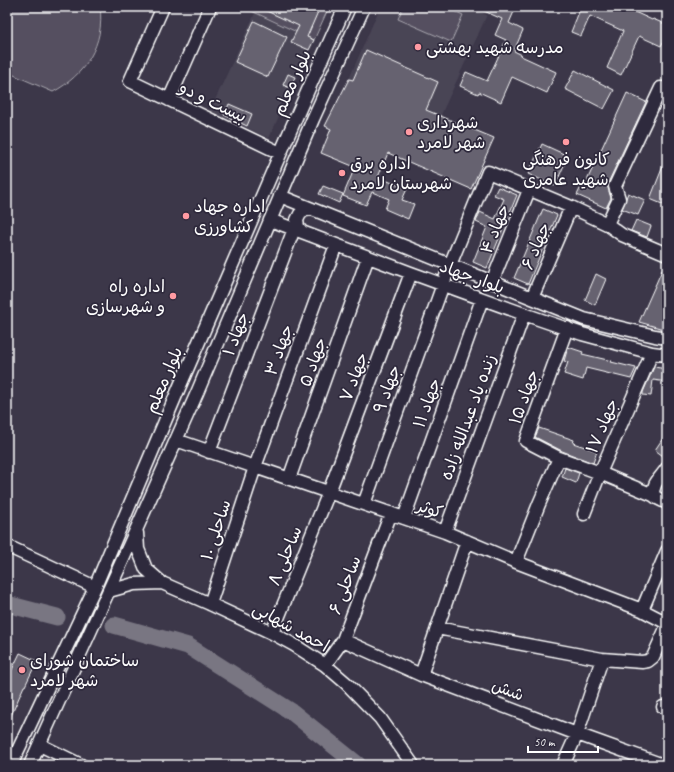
<svg xmlns="http://www.w3.org/2000/svg" width="674" height="772" font-family="Caveat,'Playpen Sans Arabic',sans-serif">
	<style>
		.built { fill: #494455 }
		.green { fill: #555060; stroke: #aaa8b0 }
		.lines { fill: none; stroke-linecap: round; stroke-linejoin: round }
		.river { stroke: #797682; stroke-width: 17 }
		.building { fill: #666270; stroke: #fff }
		.minor-casing { stroke: #fff; stroke-width: 15 }
		.minor { stroke: #2f2a3d; stroke-width: 12 }
		.poi-dot { fill: #ff9aa2; stroke: #2f2a3d; stroke-width: 1.5 }
		.labels { text-anchor: middle; dominant-baseline: central; stroke-width: 3.5; stroke-linejoin: round; paint-order: stroke }
		.poi-label { font-size: 17px; fill: #fff; stroke: #2f2a3d; text-anchor: start }
		.street-label { font-size: 17px; fill: #fff; stroke: #2f2a3d }
	</style>
	<rect width="100%" height="100%" fill="#3c3749"/>
	<filter id="ink" filterUnits="userSpaceOnUse"><feTurbulence type="fractalNoise" baseFrequency=".025" numOctaves="2"/><feDisplacementMap in="SourceGraphic" scale="8" xChannelSelector="R" yChannelSelector="G"/><feConvolveMatrix kernelMatrix="1 2 1 2 8 2 1 2 1" color-interpolation-filters="sRGB"/></filter>
	<g filter="url(#ink)">
		<path class="built" d="M380,7H468L487,15L440,117L349,79Z
			M255,13L314,40L269,138L210,111Z"/>
		<path class="green" d="M7,7H100C105,44 85,75 53,92L7,72Z
			M243,7H329L314,40Z
			M403,7H446L463,15L451,42L398,19Z"/>
		<g class="lines">
			<path class="river" d="M7,604L57,617
				M114,625L188,646L292,712L358,765"/>
		</g>
		<path class="building" d="M258,7H320L307,37L314,40L309,50L291,42L299,26Z
			M475,7H516L509,23L523,30L514,51L522,55L521,56L556,72L547,93L512,77L501,102L479,92L478,94L460,86L466,72L487,81L506,40L495,35L502,19Z
			M581,7H624L652,20L653,19L667,25V34L661,46L639,36L621,75L607,68L623,31L590,16L581,36L571,32Z
			M254,21L287,37L268,77L235,62Z
			M366,50L438,82L426,110L494,138L471,189L388,153L378,177L407,189L402,200L414,204L408,219L385,209L389,199L372,192L366,205L343,196L355,167L321,153L331,129L325,126L349,79L353,80Z
			M575,70L614,90L604,109L565,89Z
			M288,74L295,77L290,88L283,85Z
			M627,93L646,102L608,183V188L611,198L606,208L577,195L582,185L584,187Z
			M229,104L252,114L247,126L224,115Z
			M542,144L568,156L555,186L528,174Z
			M667,156V206L650,199Z
			M323,186L343,194L339,203L319,194Z
			M498,187L517,195L487,268L473,262L487,227L476,222L480,212L495,219L504,199L494,195Z
			M628,193L645,200L638,215L622,209Z
			M543,209L557,215L528,284L514,278Z
			M636,220L651,226L647,237L631,231Z
			M666,261H667V330L639,322Z
			M596,274L606,279L595,305L585,300Z
			M568,347L583,352L582,354L612,361L611,362L636,368L631,379L586,368L583,380L564,374L568,362L564,361Z
			M654,367L667,369V382L653,380L651,396L643,395V392Z
			M539,428L574,440L573,443L597,451L593,463L562,451L535,437Z
			M667,432V459L655,450Z
			M565,468L579,473L576,483L562,477Z
			M20,653L37,661L25,686H24L7,725V680Z"/>
		<g class="lines">
			<g class="minor-casing">
				<path id="minor" d="M163,7L130,81L280,153
					M169,100L210,7
					M280,196L532,298L584,319L655,336L667,338
					M270,220L411,273L524,314L582,334L652,353L667,355
					M607,224L619,199L615,186L661,88L667,89
					M302,232L298,227L297,220L300,214L305,210L312,209
					M492,282L529,190
					M532,298L571,207
					M567,328L526,441L559,458L600,473L652,353
					M176,440L445,532L516,562L642,610L667,623
					M209,452L294,229
					M667,468C660,479 653,482 653,495L657,498L667,503
					M289,479L368,257
					M364,504L450,265L488,172L571,207L607,224L622,235L667,254
					M584,514L600,473L653,495
					M404,518L482,299
					M445,532L524,314
					M137,533L138,549L146,569L162,583L210,604L272,633L294,645L325,665L346,683L380,718L413,765
					M7,546L95,587
					M516,562L539,504L559,458
					M109,591L134,584L162,583
					M210,604L255,467L336,245
					M642,610L667,551
					M437,628L602,659L642,662L648,661L653,657L667,626
					M272,633L329,492L411,273
					M343,640L421,675L577,734L663,765
					M325,665L343,640L391,513
					M421,675L467,541
					M663,707H667
					M40,745L81,765
					M11,765L95,587L179,388L297,115L345,7
					M30,765L137,528L197,393L313,119L364,7
					M563,765L577,734L602,659"/>
			</g>
			<use href="#minor" class="minor"/>
		</g>
	</g>
	<g class="poi-dot">
		<circle cx="418" cy="47" r="4"/>
		<circle cx="409" cy="132" r="4"/>
		<circle cx="566" cy="142" r="4"/>
		<circle cx="342" cy="173" r="4"/>
		<circle cx="186" cy="216" r="4"/>
		<circle cx="173" cy="296" r="4"/>
		<circle cx="22" cy="670" r="4"/>
	</g>
	<g class="labels">
		<g class="poi-label">
			<text x="426" y="47">مدرسه شهید بهشتی</text>
			<text x="417" y="122">شهرداری<tspan x="417" dy="20">شهر لامرد</tspan></text>
			<text x="566" y="159" text-anchor="middle">کانون فرهنگی<tspan x="566" dy="20">شهید عامری</tspan></text>
			<text x="350" y="163">اداره برق<tspan x="350" dy="20">شهرستان لامرد</tspan></text>
			<text x="194" y="206">اداره جهاد<tspan x="194" dy="20">کشاورزی</tspan></text>
			<text x="165" y="286" text-anchor="end">اداره راه<tspan x="165" dy="20">و شهرسازی</tspan></text>
			<text x="30" y="660">ساختمان شورای<tspan x="30" dy="20">شهر لامرد</tspan></text>
		</g>
		<g class="street-label">
			<text transform="translate(292 83) rotate(-66)">بلوار معلم</text>
			<text transform="translate(213 102) rotate(26)">بیست و دو</text>
			<text transform="translate(495 229) rotate(-68)">جهاد ۴</text>
			<text transform="translate(536 246) rotate(-67)">جهاد ۶</text>
			<text transform="translate(472 277) rotate(20)">بلوار جهاد</text>
			<text transform="translate(236 334) rotate(-69)">جهاد ۱</text>
			<text transform="translate(279 350) rotate(-70)">جهاد ۳</text>
			<text transform="translate(313 362) rotate(-70)">جهاد ۵</text>
			<text transform="translate(354 377) rotate(-69)">جهاد ۷</text>
			<text transform="translate(164 380) rotate(-67)">بلوار معلم</text>
			<text transform="translate(387 389) rotate(-70)">جهاد ۹</text>
			<text transform="translate(524 397) rotate(-70)">جهاد ۱۵</text>
			<text transform="translate(427 403) rotate(-70)">جهاد ۱۱</text>
			<text transform="translate(468 417) rotate(-70)">زنده یاد عبدالله زاده</text>
			<text transform="translate(602 426) rotate(-67)">جهاد ۱۷</text>
			<text transform="translate(430 509) rotate(19)">کوثر</text>
			<text transform="translate(216 530) rotate(-72)">ساحلی ۱۰</text>
			<text transform="translate(285 556) rotate(-68)">ساحلی ۸</text>
			<text transform="translate(345 585) rotate(-69)">ساحلی ۶</text>
			<text transform="translate(291 627) rotate(29)">احمد شهابی</text>
			<text transform="translate(508 690) rotate(21)">شش</text>
		</g>
	</g>
	<rect width="674" height="772" fill="none" stroke="#2f2a3d" stroke-width="24"/>
	<rect x="12" y="12" width="650" height="748" fill="none" stroke="#fff" stroke-width="1.5" filter="url(#ink)"/>
	<path d="M528 746v6h70v-6" fill="none" stroke="#ffffff" stroke-width="2"/>
	<text x="534" y="746" font-size="12" fill="#ffffff" stroke="#2f2a3d" stroke-width="3" paint-order="stroke">50 m</text>
</svg>
